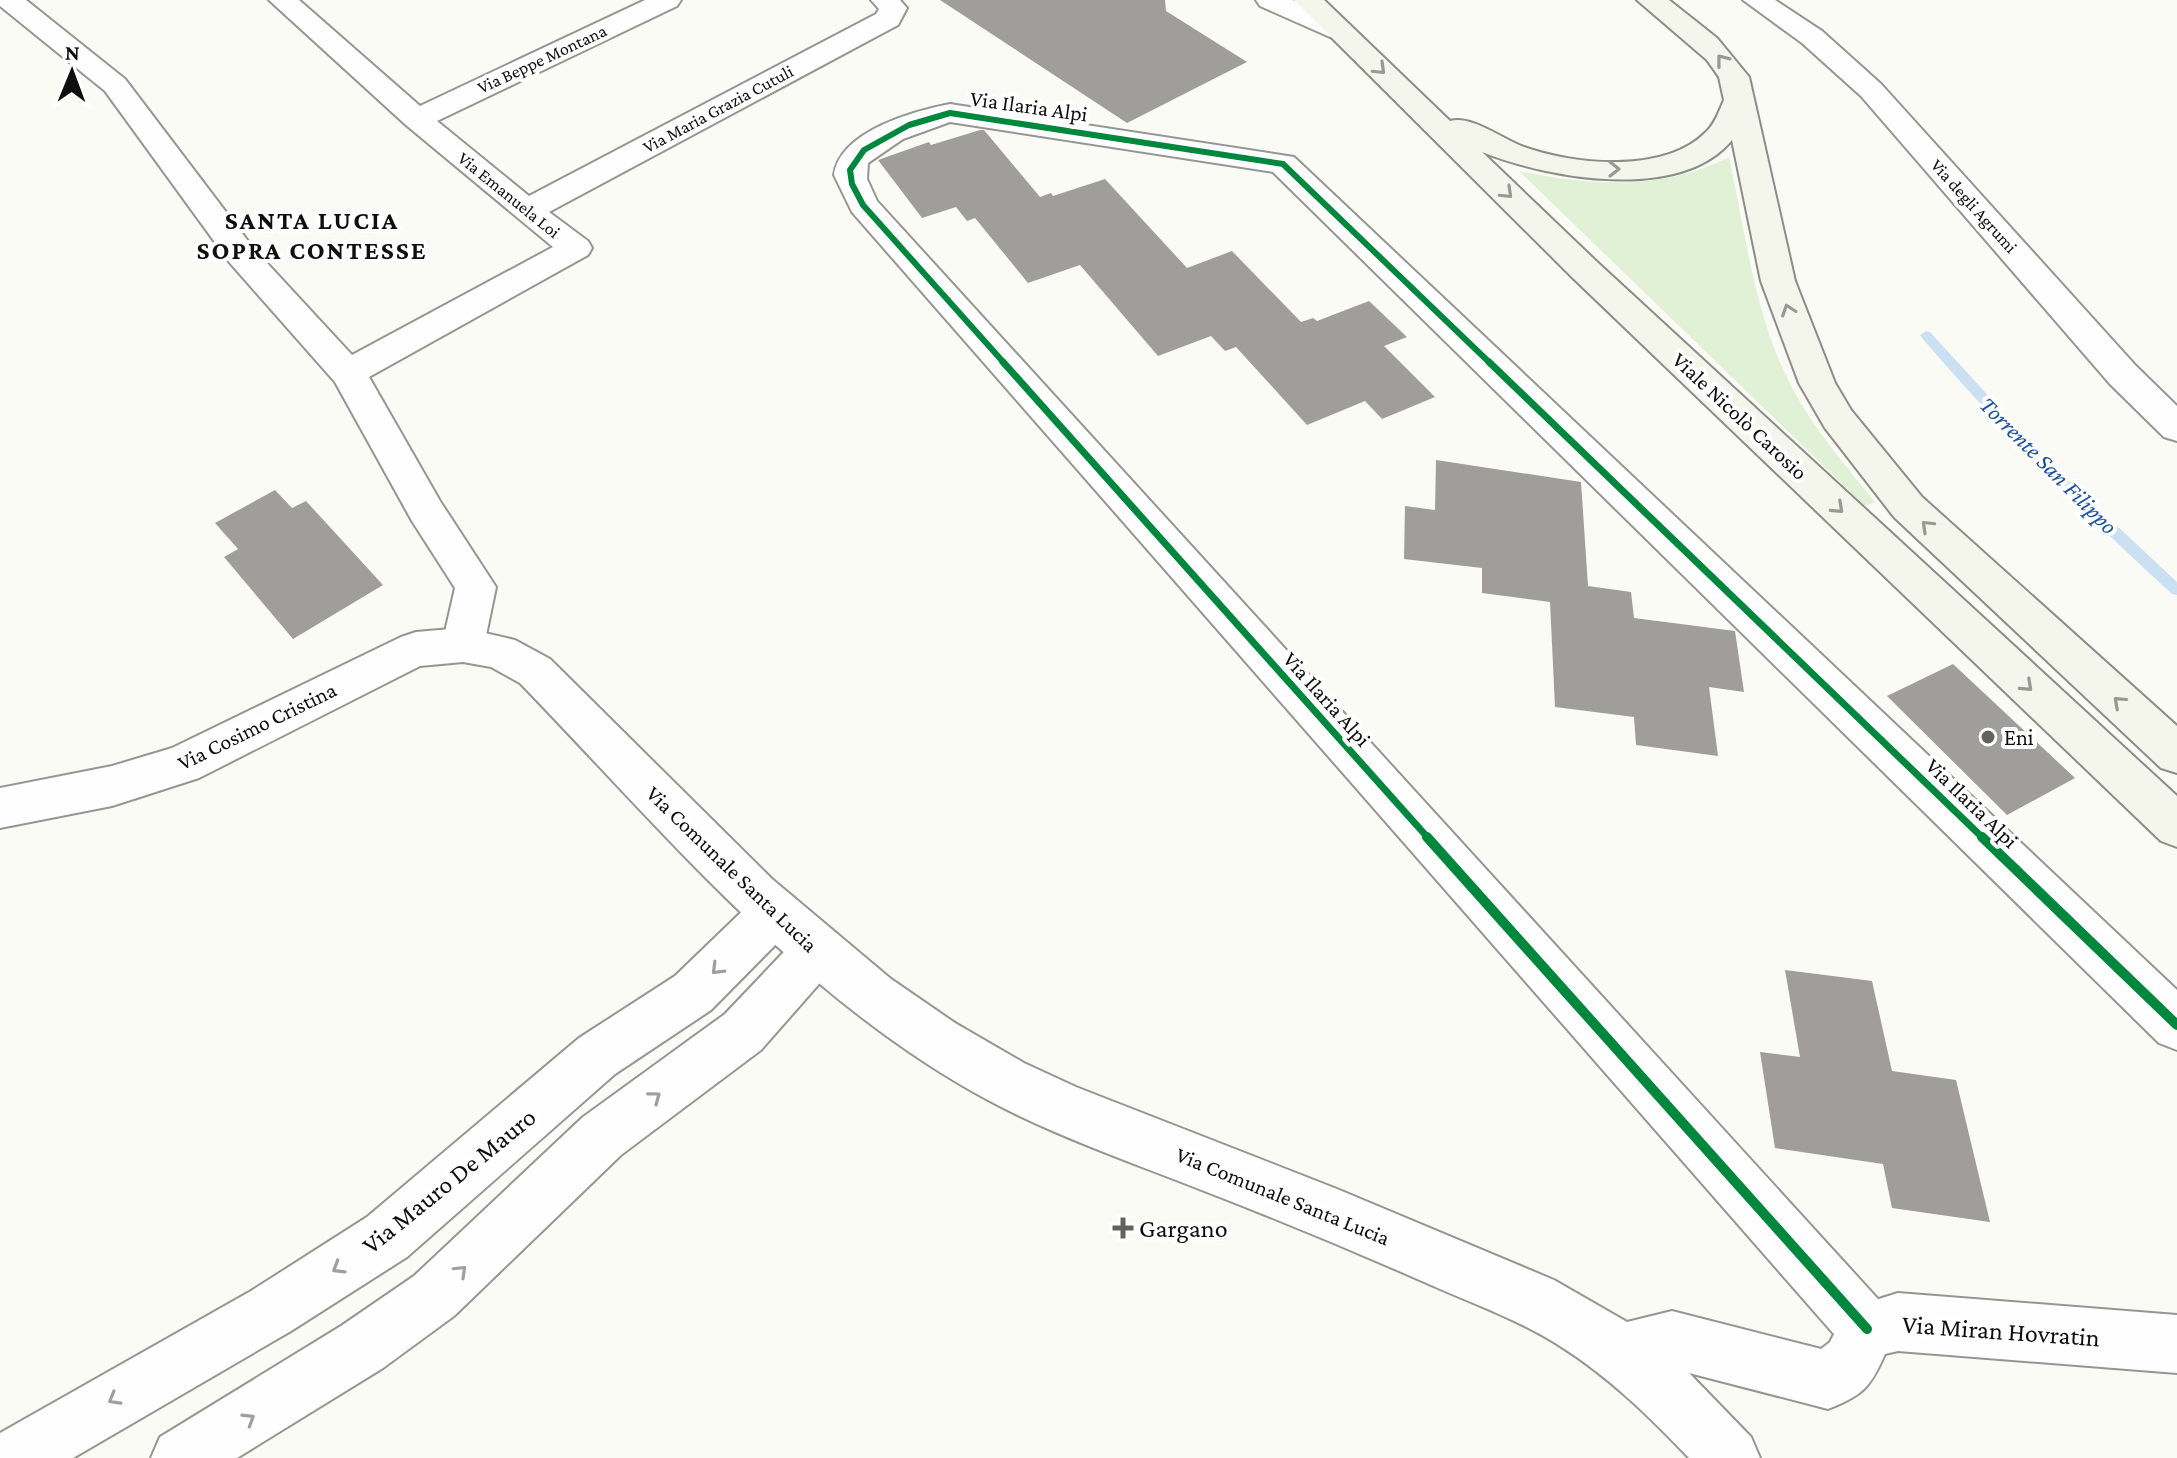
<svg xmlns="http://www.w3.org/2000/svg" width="2177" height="1458" font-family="'Crimson Pro',serif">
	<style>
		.green { fill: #e1f1d6 }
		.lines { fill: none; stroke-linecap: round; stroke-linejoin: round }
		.stream { fill: #cce0f4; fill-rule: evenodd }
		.building { fill: #9f9e9a }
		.minor-casing { stroke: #959593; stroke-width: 4 }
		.tertiary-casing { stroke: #959593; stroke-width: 4 }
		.secondary-casing { stroke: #8c8c89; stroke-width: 4 }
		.minor { fill: #fefefe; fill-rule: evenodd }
		.tertiary { fill: #fefefe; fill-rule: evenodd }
		.secondary { fill: #f4f5eb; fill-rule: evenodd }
		.cycleway-far2-casing { stroke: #fff; stroke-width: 10 }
		.cycleway-far1-casing { stroke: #fff; stroke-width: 12 }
		.cycleway-casing { stroke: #fff; stroke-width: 15 }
		.cycleway-far2 { stroke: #00873e; stroke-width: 6 }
		.cycleway-far1 { stroke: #00873e; stroke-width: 7 }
		.cycleway { stroke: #00873e; stroke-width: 10 }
		.oneway { stroke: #989993 }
		.oneway2 { stroke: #9e9e9e }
		.poi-dot { fill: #626260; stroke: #fff; stroke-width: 3 }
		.labels { text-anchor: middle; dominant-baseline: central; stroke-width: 8; stroke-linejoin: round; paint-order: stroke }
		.far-street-label { font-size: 18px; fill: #0f0f0f; stroke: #fff }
		.street-label { font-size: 22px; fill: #0f0f0f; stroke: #fff }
		.poi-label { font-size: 22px; fill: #0f0f0f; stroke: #fff; text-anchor: start }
		.water-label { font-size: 24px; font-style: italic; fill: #1c509d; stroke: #fff }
		.far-district-label { font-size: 26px; font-weight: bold; letter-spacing: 2px; fill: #0f0f0f; stroke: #fff }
		.near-street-label { font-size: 26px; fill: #0f0f0f; stroke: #fff }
		.near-poi-label { font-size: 26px; fill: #0f0f0f; stroke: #fff; text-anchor: start }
	</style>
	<rect width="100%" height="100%" fill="#fbfbf5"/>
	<path class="green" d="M1729,157C1744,226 1754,308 1784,371C1806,420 1842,461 1875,502L1865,506L1519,171C1590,186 1663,191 1729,157Z"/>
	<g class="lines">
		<path class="stream" d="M1926,331L1930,332L2051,464L2177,582V595L2172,594C2083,513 2000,429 1922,338L1920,335Z"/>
	</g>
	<path class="building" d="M940,0H1165L1166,11L1247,62L1127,123Z
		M980,130H984L1040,197L1051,193L1053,196L1105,179L1187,268L1232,251L1301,322L1313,318L1317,321L1369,301L1407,337L1384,346L1435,397L1382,419L1365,401L1307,425L1236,347L1225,351L1211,336L1158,356L1080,265L1028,283L975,218L967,221L956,207L922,218L878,160L929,142L931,145Z
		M1436,460L1581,482L1588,586L1631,592L1634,618L1735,631L1744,692L1709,687L1718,756L1636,745L1634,717L1555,707L1550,602L1482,593V568L1404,559L1405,506L1435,510Z
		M275,490L292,508L306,501L383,585L293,639L224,557L238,549L215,523Z
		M1953,664L2075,778L2007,815L1887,696Z
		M1785,970L1872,981L1892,1071L1956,1080L1990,1222L1892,1208L1883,1164L1775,1148L1760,1052L1800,1057Z"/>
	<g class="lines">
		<g class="minor-casing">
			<path id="minor" d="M0,0H26L125,79L254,249L352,355L553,247L406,125L269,0H299L420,106L645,0H681L677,6L437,121L529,196L876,14L879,9L871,0H900L907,8L898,25L549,212L588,241L592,248L588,255L369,377L440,501L496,587L484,645L478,657L463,662L448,657L442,645L455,588L412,521L335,382L230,263L105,91L0,6Z
				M1256,0H1293L1350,25L1354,31L1350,37L1340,39L1330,37L1260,6Z
				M1743,0H1775L1822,31L1881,84L2136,366L2177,406V441L2164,437L2110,384L1861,96L1802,43Z
				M950,104L1294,157L2177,990V1050L2159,1043L1273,172L950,122L903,139L868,163L867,179L877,201L1887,1309L1896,1329L1887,1349L1867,1358L1847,1349L852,212L834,175C840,131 914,111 950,104Z
				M773,892L790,898L797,914L790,930L711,1010L615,1074L407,1257L291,1331L73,1458H0V1433L251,1291L367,1217L579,1038L675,976L756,898Z
				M816,929L833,936L841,952L833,968L761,1050L621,1155L454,1316L383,1368L237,1458H151L160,1437L341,1326L414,1276L583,1117L725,1014L799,936Z"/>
		</g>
		<g class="tertiary-casing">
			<path id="tertiary" d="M463,628L515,640L550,659L772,879L891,979L955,1023L1024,1063L1076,1087L1337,1189L1554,1280L1627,1322L1672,1311L1821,1349L1830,1342L1847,1309L1898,1293L2177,1315V1373L1898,1351L1885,1354C1870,1388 1863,1395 1828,1409L1689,1373L1751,1437L1760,1458H1689C1650,1417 1608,1376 1560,1346C1519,1320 1474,1304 1431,1285C1354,1251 1277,1219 1199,1189C1128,1161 1055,1136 988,1100C802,1000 665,833 520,683L491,667L463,662L420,666L199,778L112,806L0,828V788L112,766L172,748L401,637L416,632Z"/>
		</g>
		<g class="secondary-casing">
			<path id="secondary" d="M1294,0H1324L1450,121C1472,115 1502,139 1524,147C1574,165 1665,174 1706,132C1715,124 1719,111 1724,100L1719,77L1707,60L1637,0H1669L1717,38L1749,77L1795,281L1835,383L1851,410L1922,497L2177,726V773L2161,768L1894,517L1825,428L1799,383L1761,281L1732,140C1680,203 1547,178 1482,152L1597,262L2177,796V847L2161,841L1573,278Z"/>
		</g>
		<use href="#minor" class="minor"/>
		<use href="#tertiary" class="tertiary"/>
		<use href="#secondary" class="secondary"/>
		<g class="cycleway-far2-casing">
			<path id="cycleway-far2" d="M1005,364L863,205L852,184L850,170L864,150L909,125L950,113L1283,164L1491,364"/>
		</g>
		<g class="cycleway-far1-casing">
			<path id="cycleway-far1" d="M1003,362L1429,839
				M1489,362L1984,839"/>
		</g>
		<g class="cycleway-casing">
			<path id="cycleway" d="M1427,837L1867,1329
				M1982,837L2177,1025"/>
		</g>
		<use href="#cycleway-far2" class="cycleway-far2"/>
		<use href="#cycleway-far1" class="cycleway-far1"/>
		<use href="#cycleway" class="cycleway"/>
	</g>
	<defs><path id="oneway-chevron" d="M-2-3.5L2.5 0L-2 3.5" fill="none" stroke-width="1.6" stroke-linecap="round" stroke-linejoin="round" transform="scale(2)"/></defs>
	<g class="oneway">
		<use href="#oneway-chevron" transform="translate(1722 60) rotate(-128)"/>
		<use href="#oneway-chevron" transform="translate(1380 69) rotate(44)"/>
		<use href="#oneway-chevron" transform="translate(1614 169)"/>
		<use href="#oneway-chevron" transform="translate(1507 193) rotate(44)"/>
		<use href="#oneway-chevron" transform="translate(1788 310) rotate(-109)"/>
		<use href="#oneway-chevron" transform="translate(1838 508) rotate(43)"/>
		<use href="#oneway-chevron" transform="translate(1927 526) rotate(-136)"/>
		<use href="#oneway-chevron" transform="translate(2027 686) rotate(43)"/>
		<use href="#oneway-chevron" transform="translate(2119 702) rotate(-138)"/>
	</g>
	<g class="oneway2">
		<use href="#oneway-chevron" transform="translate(717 969) rotate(135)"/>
		<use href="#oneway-chevron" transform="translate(655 1097) rotate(-37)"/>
		<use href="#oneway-chevron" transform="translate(338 1268) rotate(148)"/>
		<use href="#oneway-chevron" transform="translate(461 1271) rotate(-44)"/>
		<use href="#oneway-chevron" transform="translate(114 1399) rotate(150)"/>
		<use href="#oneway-chevron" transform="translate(249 1419) rotate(-32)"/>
	</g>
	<g class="poi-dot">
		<circle cx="1988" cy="737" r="8"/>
		<path d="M1119 1216h8v8h8v8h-8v8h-8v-8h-8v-8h8z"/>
	</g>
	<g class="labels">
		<g class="far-street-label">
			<text transform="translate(542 59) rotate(-25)">Via Beppe Montana</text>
			<text transform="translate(718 109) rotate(-28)">Via Maria Grazia Cutuli</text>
			<text transform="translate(509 195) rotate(39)">Via Emanuela Loi</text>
			<text transform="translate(1974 206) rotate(48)">Via degli Agrumi</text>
		</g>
		<g class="street-label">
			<text transform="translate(1029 106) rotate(8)">Via Ilaria Alpi</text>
			<text transform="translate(1740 416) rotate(43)">Viale Nicolò Carosio</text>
			<text transform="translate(1327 699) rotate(48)">Via Ilaria Alpi</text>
			<text transform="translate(257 726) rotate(-26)">Via Cosimo Cristina</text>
			<text transform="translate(1972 803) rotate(44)">Via Ilaria Alpi</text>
			<text transform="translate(732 869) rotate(44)">Via Comunale Santa Lucia</text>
			<text transform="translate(1283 1196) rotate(22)">Via Comunale Santa Lucia</text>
		</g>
		<g class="poi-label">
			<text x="2004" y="737">Eni</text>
		</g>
		<g class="water-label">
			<text transform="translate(2049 465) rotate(45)">Torrente San Filippo</text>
		</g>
		<g class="far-district-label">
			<text x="312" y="220">SANTA LUCIA<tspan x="312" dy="30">SOPRA CONTESSE</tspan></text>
		</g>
		<g class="near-street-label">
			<text transform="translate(449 1181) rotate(-39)">Via Mauro De Mauro</text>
			<text transform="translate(2001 1331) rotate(4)">Via Miran Hovratin</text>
		</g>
		<g class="near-poi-label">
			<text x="1139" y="1228">Gargano</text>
		</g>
	</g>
	<g transform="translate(72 72) rotate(1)" stroke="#ffffff" stroke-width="6" paint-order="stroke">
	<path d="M0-6L14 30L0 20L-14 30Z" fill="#0f0f0f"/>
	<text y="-12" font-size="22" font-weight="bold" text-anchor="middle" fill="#0f0f0f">N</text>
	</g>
</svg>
